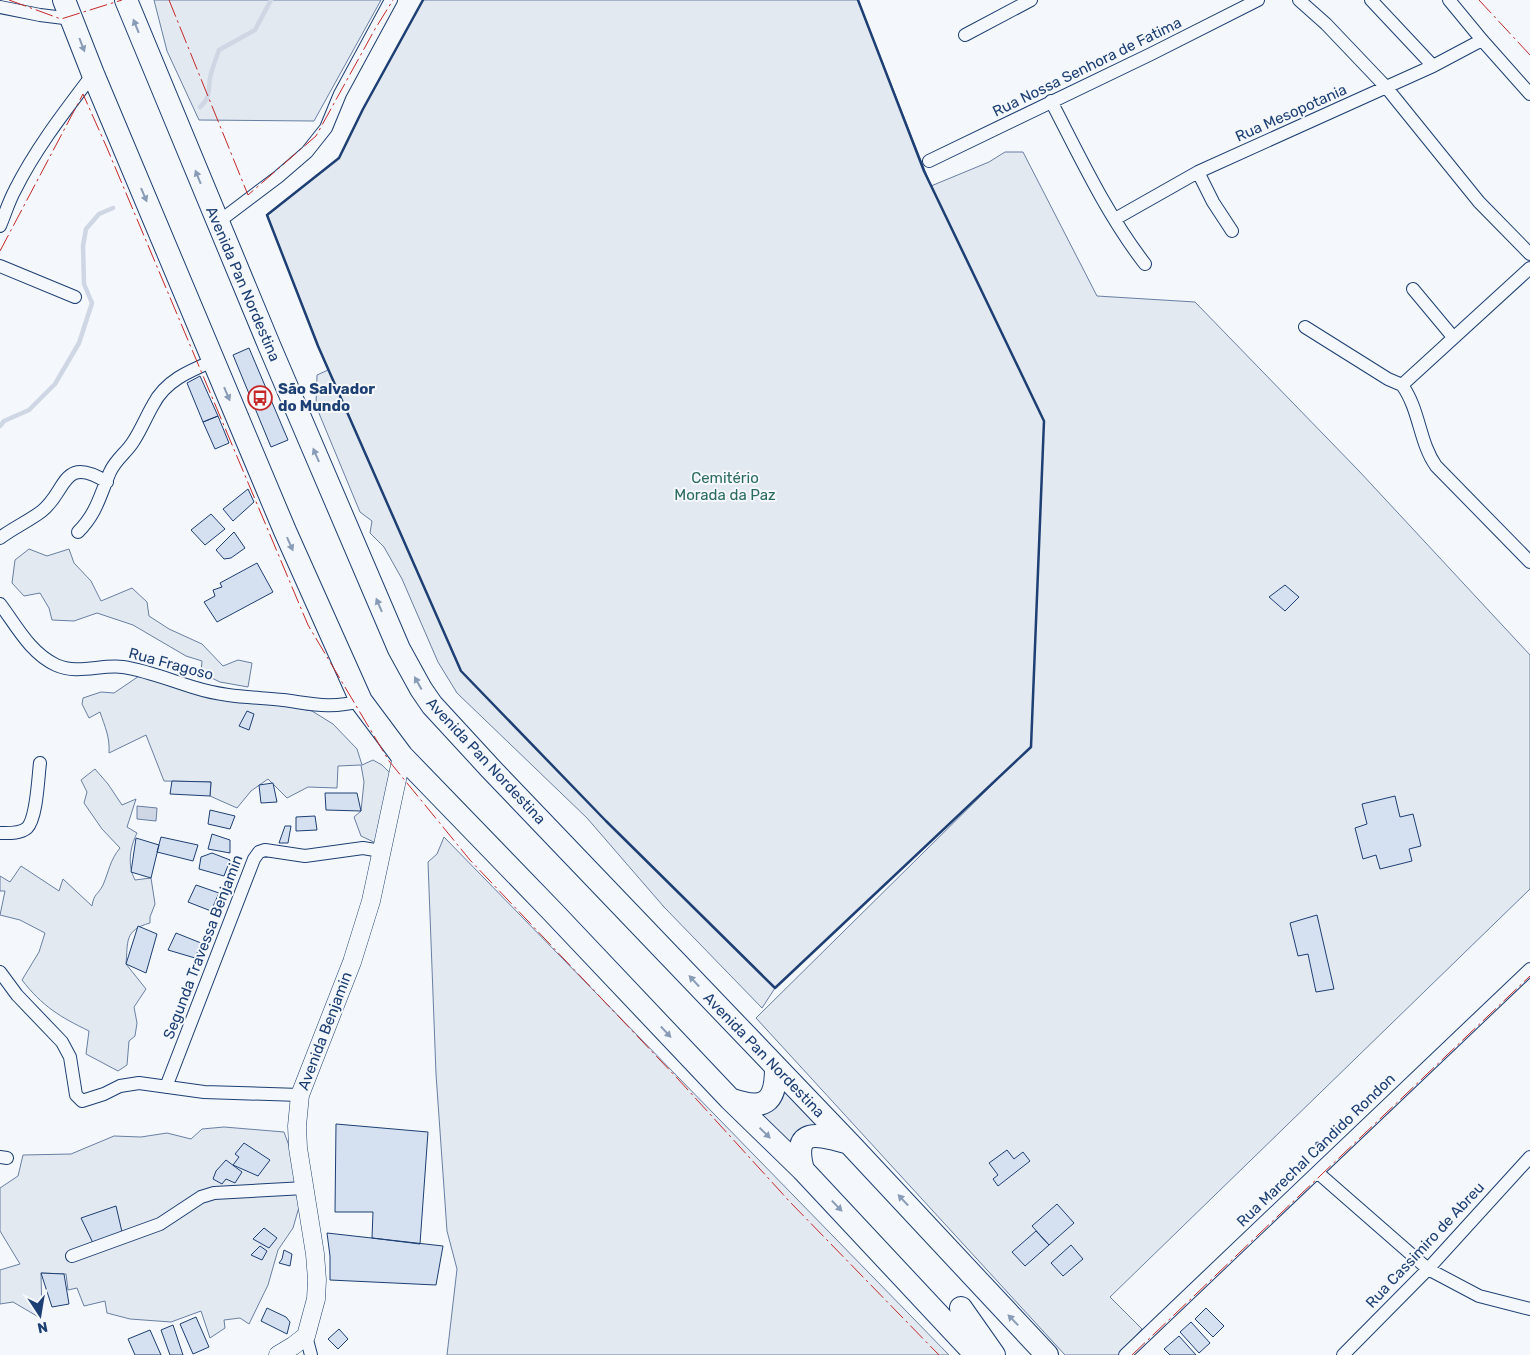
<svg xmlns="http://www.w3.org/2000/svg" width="1530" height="1355" font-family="Rubik,sans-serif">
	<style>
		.green { fill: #e3e9f0; stroke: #687fa3 }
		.water { fill: #cfd7e4; stroke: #687fa3 }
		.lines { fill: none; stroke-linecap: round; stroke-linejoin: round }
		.stream { stroke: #cfd7e4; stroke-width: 4.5 }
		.building { fill: #d5e0f0; stroke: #1d3f73 }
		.street-casing { stroke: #1d3f73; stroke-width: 14 }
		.secondary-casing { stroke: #1d3f73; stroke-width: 19 }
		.highway-casing { stroke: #1d3f73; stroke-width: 24 }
		.street { stroke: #f4f7fb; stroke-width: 12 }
		.secondary { stroke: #f4f7fb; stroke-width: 18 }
		.highway { stroke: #f4f7fb; stroke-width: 22 }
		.wall { stroke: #1d3f73; stroke-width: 2.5 }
		.power { stroke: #c62828; stroke-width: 1; stroke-dasharray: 18 4 2.5 4; stroke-linecap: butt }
		.oneway { fill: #889bb7 }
		.labels { text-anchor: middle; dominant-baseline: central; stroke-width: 4; stroke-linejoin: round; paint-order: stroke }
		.street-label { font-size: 15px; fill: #1d3f73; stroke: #f4f7fb }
		.poi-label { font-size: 15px; font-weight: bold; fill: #1d3f73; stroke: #f4f7fb; text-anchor: start }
		.park-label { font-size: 15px; fill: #2c6c60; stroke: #f4f7fb }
	</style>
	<rect width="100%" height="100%" fill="#f4f7fb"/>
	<path class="green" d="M154,0H381L314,121L199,120L167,51Z
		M423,0H858L931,186L989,162L1005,152H1023L1097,296L1195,302L1359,471L1530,655V889L1110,1297L1142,1329L1119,1355H1065L756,1018L1008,769L775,988L762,1008L664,907L587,818L457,693L438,662L402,579L384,547L370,533L372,521L360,512L316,406L317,375L328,370L267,215L339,158L363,109Z
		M29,549L47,556L69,549L74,563L91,581L101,601L132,588L147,602L149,616L169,629L202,644L223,666L238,660L252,663L248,687L220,682L201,673L202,661L186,656L133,625L97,613L74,621L52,620L49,608L40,593L24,596L12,583L15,560Z
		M139,676L312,711L333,724L357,749L362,765L373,760L382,765L392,775L378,844L361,836L354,817L361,811L364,782L361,765L338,766L337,788L308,787L287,798L268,779L251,791L237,808L210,796L211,782L164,781L146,735L109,753C110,737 105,727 100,712L89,718L82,704L83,698L101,692L114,693Z
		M95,769L108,784L122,805L136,799L127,827L137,833C130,847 127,865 135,880L151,878L155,904L150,917V923C124,930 128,942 126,964L146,989L134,1007L137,1023L135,1036L129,1041L127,1065L118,1071L86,1054L89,1031C60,1017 42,1006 22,980L39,952L45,933L20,920L0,915L5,891H0V876L10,882L21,866L59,891L63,879L92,906C94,893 98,895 103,885C109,871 110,860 120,848L102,829L84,803L87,792L81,780Z
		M444,837L949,1355H447L457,1269L447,1231L436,1074L428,862L437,854Z
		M776,1067L849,1143L811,1136L803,1170L746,1105H757Z
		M224,1127L284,1132L292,1154L299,1207L293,1228L278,1250L268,1285L249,1324L240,1318L224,1320L225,1328L210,1338L201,1311L171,1322L130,1319L107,1313L105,1301L84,1306L77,1288L68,1290L66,1274L41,1273L42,1319L13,1302L0,1304V1270L20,1264L0,1231V1188L18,1176L23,1155L71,1154L114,1136L141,1137L167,1133L191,1139L202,1129Z"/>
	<path class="water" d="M137,806L157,808L156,821L137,819Z"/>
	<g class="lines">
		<path class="stream" d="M200,107C211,98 208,90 210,78C212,68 216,59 219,50L255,30L271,0
			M0,426L4,421L29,410L55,384L79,343L92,303L84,284L83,246L86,229L99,214L113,208"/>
	</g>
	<path class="building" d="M249,348L288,440L271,447L233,355Z
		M200,376L218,416L203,422L187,383Z
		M218,416L229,443L215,449L203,422Z
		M248,489L254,502L233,521L223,509Z
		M211,514L225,529L205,545L191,530Z
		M234,532L245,548L231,558L224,559L216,550Z
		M257,563L273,592L217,622L204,602L215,596L213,590L222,587L220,583Z
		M1285,585L1299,597L1285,611L1269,597Z
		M247,711L254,714L249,730L239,726Z
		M172,781L211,782L210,796L170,794Z
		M273,783L277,802L261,803L259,785Z
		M325,793H357L361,811L326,810Z
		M1395,796L1400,817L1413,814L1421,846L1409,849L1412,861L1380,869L1376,855L1363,859L1355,828L1367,824L1362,804Z
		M210,810L235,816L230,829L208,824Z
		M315,816L317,830L296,831V817Z
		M285,826H291L288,843H279Z
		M212,834L230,840V853L208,849Z
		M161,837L198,845L193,861L157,852Z
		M136,838L159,845L151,878L131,872Z
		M212,853L230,860L224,876L199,869L201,857Z
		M196,885L219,893L211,911L188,902Z
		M1317,915L1334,989L1316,992L1308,954L1298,956L1290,923Z
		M138,926L157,934L146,973L126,964Z
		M176,933L201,943L195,958L168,950Z
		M336,1124L428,1132L420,1244L372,1238L373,1212H335Z
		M244,1143L270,1160L258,1176L233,1165L239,1157L235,1154Z
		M1007,1150L1014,1159L1023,1152L1030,1161L998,1186L993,1179L998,1175L989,1163Z
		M226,1160L242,1172L235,1183L226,1179L222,1184L213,1179L216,1171Z
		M1057,1204L1074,1223L1049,1245L1032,1226Z
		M116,1206L122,1232L93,1243L81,1218Z
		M264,1228L277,1238L269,1248L253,1239Z
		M1036,1231L1049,1245L1025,1266L1012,1252Z
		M327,1233L443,1246L436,1285L330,1280V1256Z
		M1071,1245L1083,1259L1063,1276L1051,1263Z
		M260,1246L267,1251L262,1260L251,1255Z
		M284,1250L292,1254L290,1266L279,1263L282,1259Z
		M41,1273L64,1274L69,1304L52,1307Z
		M267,1308L286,1317L290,1322L287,1334L261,1321Z
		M1206,1308L1224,1326L1213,1337L1195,1319Z
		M196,1317L209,1347L193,1354L180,1324Z
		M1191,1322L1210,1343L1199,1353L1180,1332Z
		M173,1325L183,1355H170L161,1330Z
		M339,1329L348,1339L338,1349L328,1339Z
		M150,1330L161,1355H135L128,1339Z
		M1179,1336L1196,1355H1170L1164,1349Z"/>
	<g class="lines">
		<g class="street-casing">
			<path id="street" d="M1299,0L1326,24L1386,87L1479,202L1530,254
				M1371,0L1433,66
				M1449,0L1482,40L1530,94
				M0,7L40,15L72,19
				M965,35L1031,0
				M1051,101C1080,157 1107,215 1145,264
				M929,161L1151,54L1258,0
				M1198,172L1213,202L1232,231
				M1115,219L1198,172L1433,66L1482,40
				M217,223L278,177L307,152L326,128L340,94L391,0
				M0,226C5,214 9,201 15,190C36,148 65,111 93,74
				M0,266L75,297
				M1413,289L1453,337
				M1305,327L1388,379L1402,385
				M1402,385C1420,410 1419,442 1436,466L1530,562
				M1402,385L1530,268
				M78,532C97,513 100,495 110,472C116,459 126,453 133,442C141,430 146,417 153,405C165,381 189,371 213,361
				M0,538C13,528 29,521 42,511C67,491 62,454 107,482
				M0,604C16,625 30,653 56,665C78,675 101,664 123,667C149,671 172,681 196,688C224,697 254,697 283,700C313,704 330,709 361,701
				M0,833C8,833 20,834 27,828C37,818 38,778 40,763
				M0,972L17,995L62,1042L70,1057L76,1095L82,1101L104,1094L120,1086L139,1083L204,1092L300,1095
				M166,1087L254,859L259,852L265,850L305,856L363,848L381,851
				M0,1157L7,1158
				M1317,1172L1428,1269L1479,1296L1530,1309
				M72,1256L160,1224L201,1197L214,1193L305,1188
				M306,1336L311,1355
				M1125,1355L1530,969
				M1343,1355L1428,1269L1530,1157"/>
		</g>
		<g class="secondary-casing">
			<path id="secondary" d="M278,1355L293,1346L306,1336L316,1299L317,1280L315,1254L298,1148L297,1126L300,1095L352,962L371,901L402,756"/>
		</g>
		<g class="highway-casing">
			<path id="highway" d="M64,0L93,74L285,531L361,701L402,756L552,911L730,1099L803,1170L976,1355
				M126,0L269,345L399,649L421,689L432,705L490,768L849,1143L1047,1355
				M730,1099C764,1111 776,1104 776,1067
				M803,1170C791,1126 819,1134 849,1143
				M961,1308L994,1355"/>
		</g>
		<use href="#street" class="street"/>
		<use href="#secondary" class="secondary"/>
		<use href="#highway" class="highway"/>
		<path class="wall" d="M423,0L363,109L339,158L267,215L318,346L461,671L606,821L775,988L1031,747L1044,421L924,171L858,0"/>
		<path class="power" d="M9,0L61,19L122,0
			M169,0L248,195L316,136L375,29L393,0
			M1479,0L1530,55
			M0,251L83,94L107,148L308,625L389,761L470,860L678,1079L790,1202L939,1355
			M1132,1355L1530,976"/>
	</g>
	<defs><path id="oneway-solid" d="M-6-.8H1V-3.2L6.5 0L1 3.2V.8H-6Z" transform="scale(1.25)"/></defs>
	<g class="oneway">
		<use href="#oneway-solid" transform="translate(136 26) rotate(-112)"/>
		<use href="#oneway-solid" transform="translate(82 45) rotate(69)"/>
		<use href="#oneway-solid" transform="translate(198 177) rotate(-112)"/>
		<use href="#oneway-solid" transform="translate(144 195) rotate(67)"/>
		<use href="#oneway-solid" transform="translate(227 394) rotate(67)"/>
		<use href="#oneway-solid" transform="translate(316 455) rotate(-114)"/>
		<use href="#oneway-solid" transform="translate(290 544) rotate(66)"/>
		<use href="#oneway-solid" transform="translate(379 605) rotate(-113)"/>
		<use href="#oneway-solid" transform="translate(418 683) rotate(-119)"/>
		<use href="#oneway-solid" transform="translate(694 981) rotate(-133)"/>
		<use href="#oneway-solid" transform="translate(666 1032) rotate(47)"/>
		<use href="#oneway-solid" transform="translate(765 1133) rotate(44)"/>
		<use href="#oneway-solid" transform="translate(903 1200) rotate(-133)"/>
		<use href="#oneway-solid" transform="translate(837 1206) rotate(46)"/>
		<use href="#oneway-solid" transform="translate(1013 1320) rotate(-134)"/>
	</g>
	<defs>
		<g id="bus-ring" transform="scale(1.25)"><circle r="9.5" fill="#f4f7fb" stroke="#c62828" stroke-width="1.5"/><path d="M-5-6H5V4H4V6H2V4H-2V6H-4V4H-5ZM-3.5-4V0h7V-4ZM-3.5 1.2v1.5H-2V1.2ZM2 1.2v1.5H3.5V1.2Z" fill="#c62828"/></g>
	</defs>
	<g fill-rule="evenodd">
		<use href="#bus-ring" x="260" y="398"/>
	</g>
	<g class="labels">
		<g class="street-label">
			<text transform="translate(1087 67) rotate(-26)">Rua Nossa Senhora de Fatima</text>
			<text transform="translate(1291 113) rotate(-24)">Rua Mesopotania</text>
			<text transform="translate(243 284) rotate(67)">Avenida Pan Nordestina</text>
			<text transform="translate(171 664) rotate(15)">Rua Fragoso</text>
			<text transform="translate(486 761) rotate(47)">Avenida Pan Nordestina</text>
			<text transform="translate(203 947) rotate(-69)">Segunda Travessa Benjamin</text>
			<text transform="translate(325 1031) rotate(-69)">Avenida Benjamin</text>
			<text transform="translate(764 1055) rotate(46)">Avenida Pan Nordestina</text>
			<text transform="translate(1316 1150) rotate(-44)">Rua Marechal Cândido Rondon</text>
			<text transform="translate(1425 1245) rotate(-47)">Rua Cassimiro de Abreu</text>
		</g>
		<g class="poi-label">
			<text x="278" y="389">São Salvador<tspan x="278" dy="17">do Mundo</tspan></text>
		</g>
		<g class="park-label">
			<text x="725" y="478">Cemitério<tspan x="725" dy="17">Morada da Paz</tspan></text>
		</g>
	</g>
	<g transform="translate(40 1315) rotate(168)" stroke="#f4f7fb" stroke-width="4" paint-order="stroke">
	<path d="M0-4L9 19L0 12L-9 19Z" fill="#1d3f73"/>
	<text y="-8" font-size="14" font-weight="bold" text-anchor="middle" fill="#1d3f73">N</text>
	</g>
</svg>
